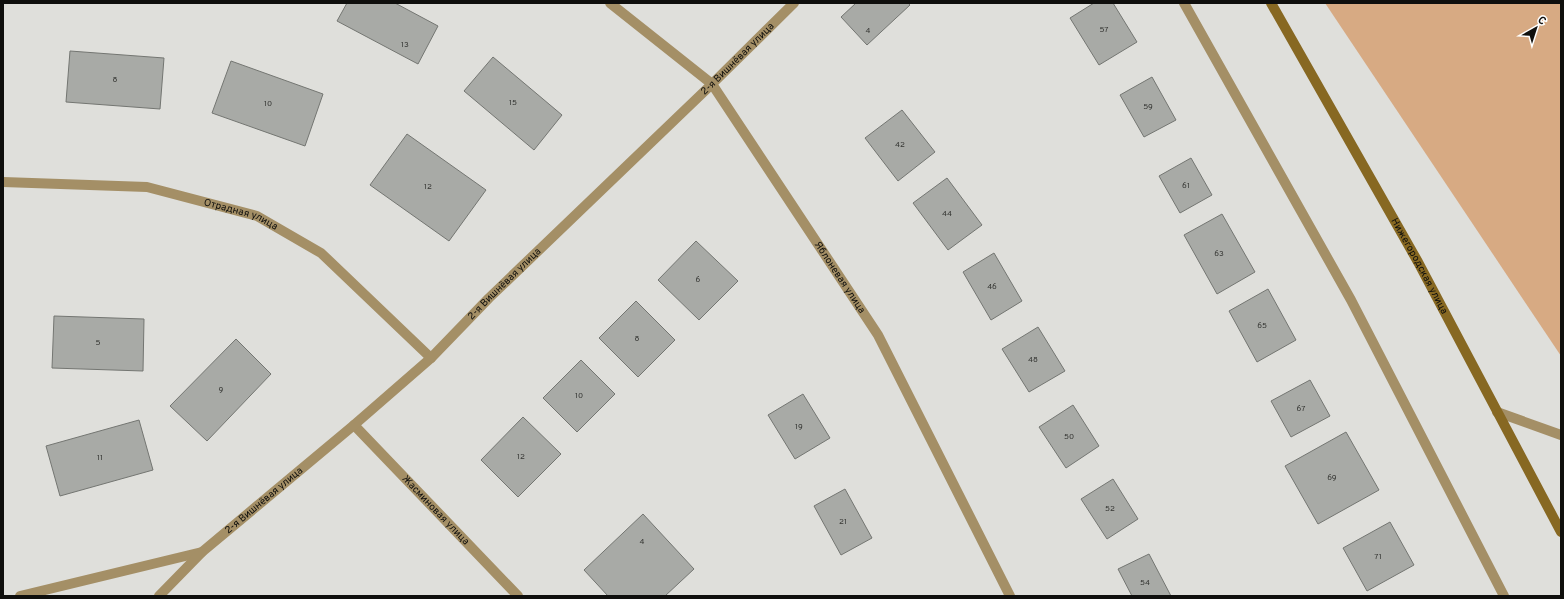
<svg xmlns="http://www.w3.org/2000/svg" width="1564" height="599" font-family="Overpass,sans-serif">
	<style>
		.green { fill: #d7aa83 }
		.building { fill: #a8aaa6; stroke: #747672 }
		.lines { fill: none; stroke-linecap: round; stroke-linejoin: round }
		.lane { stroke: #a48f66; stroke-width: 10 }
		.street { stroke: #a48f66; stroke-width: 10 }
		.secondary { stroke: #876822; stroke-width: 10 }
		.labels { text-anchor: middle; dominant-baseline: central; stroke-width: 3.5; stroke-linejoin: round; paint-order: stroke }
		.number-label { font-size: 8px; fill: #353633 }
		.street-label { font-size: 10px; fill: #0f0f0d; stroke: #fffffe }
	</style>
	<rect width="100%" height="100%" fill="#dfdfdb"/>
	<path class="green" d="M1325,3H1561V356Z"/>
	<path class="building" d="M347,3H395L438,26L418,64L337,21Z
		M856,3H908L910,5L867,45L841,17Z
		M1094,3H1113L1137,42L1099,65L1070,18Z
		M70,51L164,58L160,109L66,102Z
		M493,57L562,115L534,150L464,91Z
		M231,61L323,94L305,146L212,113Z
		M1152,77L1176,120L1144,137L1120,95Z
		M902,110L935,152L898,181L865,138Z
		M407,134L486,190L449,241L370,185Z
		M1191,158L1212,195L1180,213L1159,176Z
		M947,178L982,225L948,250L913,203Z
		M1222,214L1255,272L1217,294L1184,235Z
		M696,241L738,281L699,320L658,280Z
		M994,253L1022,301L991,320L963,272Z
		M1268,289L1296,340L1257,362L1229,311Z
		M636,301L675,340L638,377L599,338Z
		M54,316L144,319L143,371L52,368Z
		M1038,327L1065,371L1029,392L1002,349Z
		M236,339L271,374L207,441L170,406Z
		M581,360L615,394L577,432L543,398Z
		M1310,380L1330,416L1291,437L1271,401Z
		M803,394L830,438L795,459L768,415Z
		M1073,405L1099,446L1066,468L1039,427Z
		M523,417L561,454L518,497L481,460Z
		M139,420L153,470L60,496L46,446Z
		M1346,432L1379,490L1318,524L1285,466Z
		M1113,479L1138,519L1107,539L1081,499Z
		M845,489L872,538L841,555L814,506Z
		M643,514L694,569L665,596H608L584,570Z
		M1390,522L1414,565L1367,591L1343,548Z
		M1149,554L1171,596H1132L1118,569Z"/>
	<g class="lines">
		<path class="lane" d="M1497,412L1561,435"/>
		<g class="street">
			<path id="s1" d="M610,3L712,84L878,335L1010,596"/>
			<path d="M1184,3L1351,300L1504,596"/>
			<path id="s2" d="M3,182L147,187L257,216L321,253L431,358"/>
			<path id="s3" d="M354,425L518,596"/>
			<path d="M20,596L202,552"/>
			<path id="s4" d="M159,596L202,552L354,425L431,358L489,298L712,84L794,3"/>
		</g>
		<path class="secondary" id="s5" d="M1271,3L1418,262L1561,532"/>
	</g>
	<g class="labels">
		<g class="number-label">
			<text x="1104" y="30">57</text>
			<text x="868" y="31">4</text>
			<text x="405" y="45">13</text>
			<text x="115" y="80">8</text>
			<text x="513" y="103">15</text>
			<text x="268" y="104">10</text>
			<text x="1148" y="107">59</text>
			<text x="900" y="145">42</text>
			<text x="1186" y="186">61</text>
			<text x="428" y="187">12</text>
			<text x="947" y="214">44</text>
			<text x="1219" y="254">63</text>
			<text x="698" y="280">6</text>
			<text x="992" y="287">46</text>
			<text x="1262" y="326">65</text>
			<text x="637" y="339">8</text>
			<text x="98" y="343">5</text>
			<text x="1033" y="360">48</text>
			<text x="221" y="390">9</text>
			<text x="579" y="396">10</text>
			<text x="1301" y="409">67</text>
			<text x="799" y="427">19</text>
			<text x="1069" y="437">50</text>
			<text x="521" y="457">12</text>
			<text x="100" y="458">11</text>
			<text x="1332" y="478">69</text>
			<text x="1110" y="509">52</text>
			<text x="843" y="522">21</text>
			<text x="642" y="542">4</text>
			<text x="1378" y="557">71</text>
			<text x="1145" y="583">54</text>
		</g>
		<g class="street-label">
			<text stroke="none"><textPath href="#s4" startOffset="790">2-я Вишнёвая улица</textPath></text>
			<text stroke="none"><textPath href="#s2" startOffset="242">Отрадная улица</textPath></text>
			<text stroke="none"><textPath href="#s5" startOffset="302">Нижегородская улица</textPath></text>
			<text stroke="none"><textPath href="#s1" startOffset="362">Яблоневая улица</textPath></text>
			<text stroke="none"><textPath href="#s4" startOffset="466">2-я Вишнёвая улица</textPath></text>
			<text stroke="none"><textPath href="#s4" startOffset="142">2-я Вишнёвая улица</textPath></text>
			<text stroke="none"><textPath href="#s3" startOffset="118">Жасминовая улица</textPath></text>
		</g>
	</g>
	<rect width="1564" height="599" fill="none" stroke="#0f0f0d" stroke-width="8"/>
	<g transform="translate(1536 28) rotate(39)" stroke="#fffffe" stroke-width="3" paint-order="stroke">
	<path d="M0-3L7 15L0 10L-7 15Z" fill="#0f0f0d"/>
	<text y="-6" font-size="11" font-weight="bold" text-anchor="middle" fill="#0f0f0d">С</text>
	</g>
</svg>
